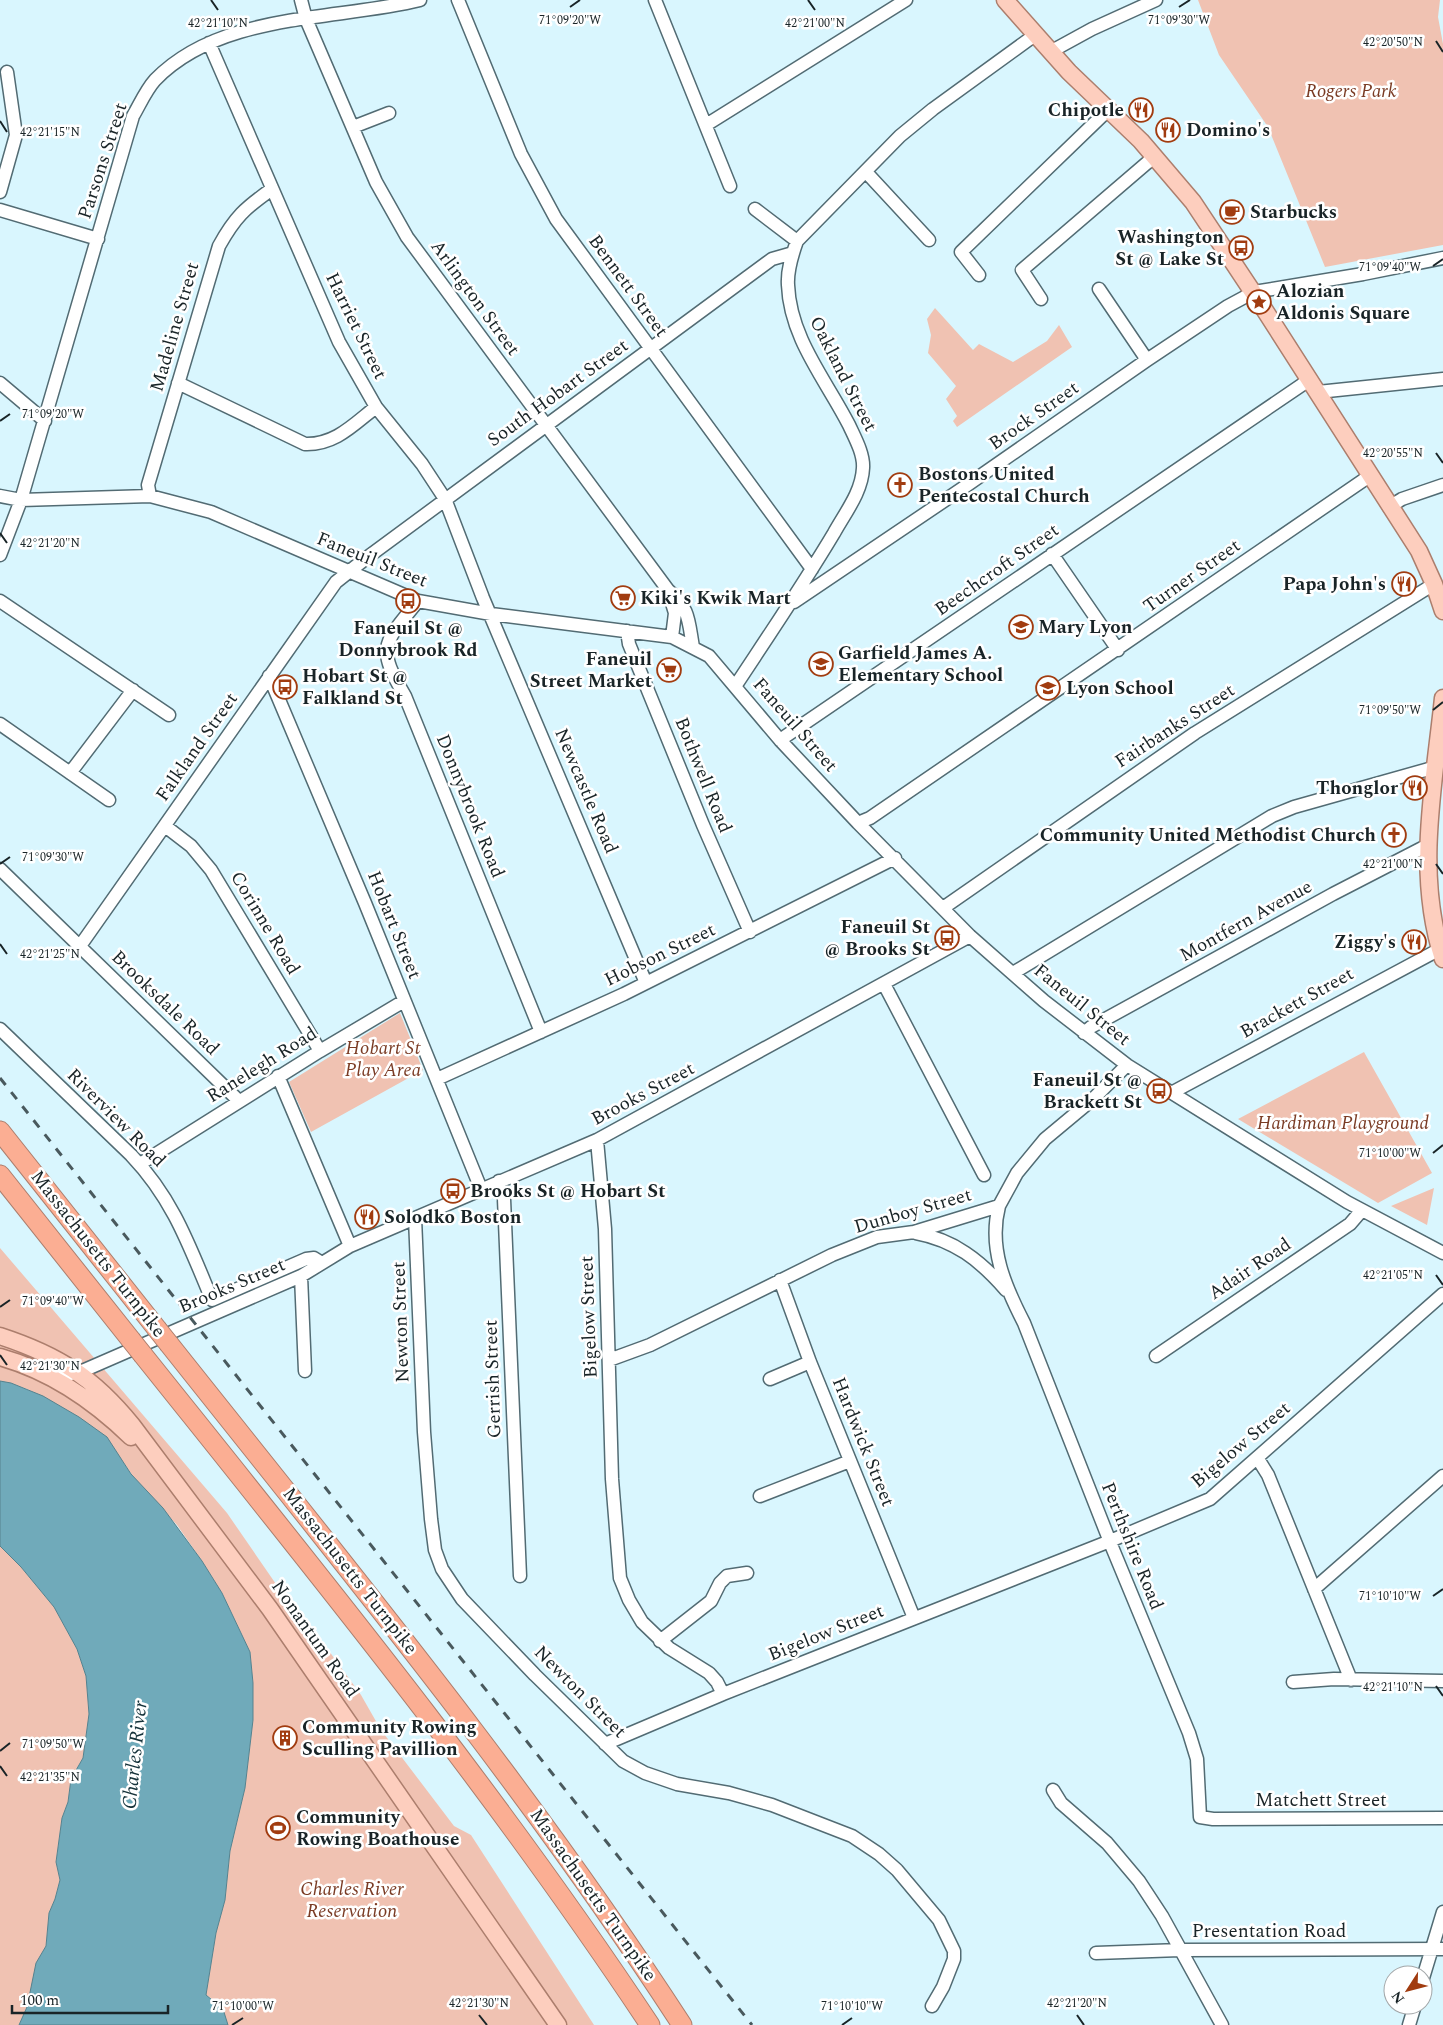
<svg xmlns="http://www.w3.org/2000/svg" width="1443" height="2025" font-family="Spectral,serif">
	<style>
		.green { fill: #f0c2b2 }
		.water { fill: #70aaba; stroke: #56828e }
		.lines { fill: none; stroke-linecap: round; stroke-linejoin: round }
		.minor-casing { stroke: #526b73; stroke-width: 15 }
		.major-casing { stroke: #ac7e6d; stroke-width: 19 }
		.highway-casing { stroke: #ac7e6d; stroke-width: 21 }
		.minor { stroke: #fff; stroke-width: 12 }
		.major { stroke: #fdcebe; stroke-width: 16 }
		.highway { stroke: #fbae93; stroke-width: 19 }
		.rail { stroke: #49595d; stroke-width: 3; stroke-dasharray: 9 9; stroke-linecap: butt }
		.highway-bridge-casing { stroke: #ac7e6d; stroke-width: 21; stroke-linecap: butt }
		.highway-bridge { stroke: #fbae93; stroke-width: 19 }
		.ticks { fill: none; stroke: #192427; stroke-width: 2 }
		.labels { text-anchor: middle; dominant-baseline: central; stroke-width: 5; stroke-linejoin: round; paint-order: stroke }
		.park-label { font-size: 19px; font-style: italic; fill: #7a3b24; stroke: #fff }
		.poi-label { font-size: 19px; font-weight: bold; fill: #192427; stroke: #fff; text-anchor: start }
		.street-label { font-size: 19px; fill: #192427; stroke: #fff }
		.water-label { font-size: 20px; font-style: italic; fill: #15323a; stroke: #fff }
		.ticks-label { font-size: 12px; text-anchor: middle; fill: #192427; stroke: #fff; stroke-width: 5; stroke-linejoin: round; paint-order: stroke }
	</style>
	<rect width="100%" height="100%" fill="#d9f6fe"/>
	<path class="green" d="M1198,0H1440L1438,17L1443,44V245L1325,267L1268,127L1219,55Z
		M935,308L973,350L979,344L1013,362L1047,341L1059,325L1072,347L957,427L953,421L957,416L946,399L956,386L928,353L931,335L927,319Z
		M400,1013L423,1070L311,1132L289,1082Z
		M1364,1052L1432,1173L1378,1203L1238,1119Z
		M1434,1188L1427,1225L1391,1206Z
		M0,1248L227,1513L278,1587L300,1611L361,1695L381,1730L454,1826L471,1835L594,2025H228L218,2003L206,1995L216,1933L225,1900L230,1851L245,1788L253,1720V1683L250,1652L222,1593L202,1561L177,1525L139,1485L124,1463L79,1417L27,1389L0,1381Z
		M0,1546L21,1567L54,1607L77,1649L86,1676L89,1714L83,1758L71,1779L68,1802L62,1818L56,1862L60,1880L55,1899L49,1913L46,1946L41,1955L27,2007L19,2025H0Z"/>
	<path class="water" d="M0,1381L11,1383L43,1396L79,1417L107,1437L131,1474L163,1508L202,1561L222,1593L250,1652L253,1683V1720L245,1788L230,1851L225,1900L216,1933L206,1995L223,2009L228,2025H19L27,2007L36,1963L46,1946L49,1913L55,1899L60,1880L56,1862L62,1818L68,1802L71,1779L83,1758L89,1714L86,1676L77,1649L54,1607L21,1567L0,1546Z"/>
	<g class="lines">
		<g class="minor-casing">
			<path id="minor" d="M301,0L306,19L376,182L407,237L668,590C690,609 688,619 693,647
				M458,0L521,154L556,219L812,569
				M655,0L730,186
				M209,43L339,342L376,407L422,464L445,499L483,598L646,983
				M1050,52L1092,29L1156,0
				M706,125L906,0
				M353,127L389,113
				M866,172L929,240
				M0,192L16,135L7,72
				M755,209L797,241
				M0,210L98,239
				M979,275L961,252L1108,110
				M1099,289L1147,360
				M1041,299L1022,270L1155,156
				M0,383L45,421
				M178,383L305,444C335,445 353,425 376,407
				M1318,392L1443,379
				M0,496L21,500L150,496L211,512L418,601L491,614L672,637L709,656L780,740L858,823L970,936L1044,1001L1127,1065L1347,1202L1443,1253
				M150,496L148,485L219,246C235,217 245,208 272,189
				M1389,507L1402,499L1443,485
				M1052,554L1118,650
				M0,555L21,500L133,116C140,104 146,90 155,80C221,12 335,21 420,0
				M668,590L675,613L672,637
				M0,601L169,715
				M418,601C383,644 376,647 405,696L541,1032
				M794,602L963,488L1147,360L1228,306L1254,292L1363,274L1443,258
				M627,631L629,644L703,825L750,932
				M269,676L365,903L481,1189
				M736,685C769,635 803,585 834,533C845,513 862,492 863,468C864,454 855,438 849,425C826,380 790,338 788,285C787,270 792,255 797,241L900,136L933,109L1035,35
				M0,724L109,800
				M780,740L1309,380
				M70,773L133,690
				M858,823L870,818L1371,475
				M165,826L191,846L211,870L320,1051
				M0,869L239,1101
				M943,908L1195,733L1434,584
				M80,946L336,582L365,559L772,259L793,253
				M1013,973L1272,816L1294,807L1436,767
				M884,984L984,1175
				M0,1029L131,1155C173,1199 189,1245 212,1300L306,1259L314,1258L322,1263
				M1084,1033L1091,1027L1333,894L1428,845
				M278,1076L350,1246
				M437,1079L624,994L895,858
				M1173,1092L1440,949
				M597,1140L605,1229L612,1479L620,1578L629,1600L642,1622L669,1648L709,1673L717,1682L723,1694
				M140,1164L320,1051L404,1001
				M499,1181L504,1199L520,1576
				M999,1206C988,1248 1005,1286 1024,1323L1112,1547L1189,1733L1197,1759L1200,1817L1213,1819L1443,1818
				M415,1218L424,1432L431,1519L435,1550L442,1569L462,1599L535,1675L623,1761L645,1773L677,1784L729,1793L772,1805L852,1836L879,1854L897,1870L939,1920L954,1951V1959L943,1987L932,2006
				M916,1233C954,1240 980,1260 1006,1290
				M301,1276L305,1371
				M780,1280L810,1362L914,1618
				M1156,1356L1350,1224L1362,1210
				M609,1360L650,1345L832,1255L877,1237L914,1232L999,1206L1017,1173L1045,1139L1093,1099L1127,1065
				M47,1374L65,1375L80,1372L301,1276L350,1246L597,1140L970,936
				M770,1379L810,1362
				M1258,1459L1268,1475L1351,1680
				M760,1496L850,1461
				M1314,1589L1443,1476
				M660,1641L711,1601L720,1583L727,1576L747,1573
				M1293,1682L1334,1679L1443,1681
				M605,1744L723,1694L1110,1541L1210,1499L1443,1294
				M1053,1790L1061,1803L1107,1843L1139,1881L1162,1916L1222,2025
				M1096,1953L1180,1950L1443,1949
				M1423,1978L1443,1912
				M1409,2025L1415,2005"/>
		</g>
		<g class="major-casing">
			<path id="major" d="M1005,0L1069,72L1141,141L1193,202L1264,309L1419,551L1434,584L1443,611
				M1443,698C1434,786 1415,873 1443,959
				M0,1336C58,1355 93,1377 132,1425L270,1609L558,2025
				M0,1357C50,1371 94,1401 131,1437"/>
		</g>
		<g class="highway-casing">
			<path id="highway" d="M0,1131L157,1329
				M0,1175L131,1340
				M169,1344C346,1567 527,1786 682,2025
				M143,1355C318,1574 495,1791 650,2025"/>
		</g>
		<use href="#minor" class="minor"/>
		<use href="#major" class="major"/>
		<use href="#highway" class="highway"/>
		<path class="rail" d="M0,1078L752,2025"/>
		<g class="highway-bridge-casing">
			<path id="highway-bridge" d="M157,1329L169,1344
				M131,1340L143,1355"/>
		</g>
		<use href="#highway-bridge" class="highway-bridge"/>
	</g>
	<path class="ticks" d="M211,0L218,10M808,0L815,10M570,7L580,0M1179,7L1190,0M1436,41L1443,52M0,121L7,132M1433,266L1443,259M0,421L10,414M1436,453L1443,463M0,533L7,543M1433,710L1443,702M0,864L10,857M1436,864L1443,874M0,944L7,954M1433,1153L1443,1145M1436,1275L1443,1285M0,1307L10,1300M0,1355L7,1365M1433,1596L1443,1589M1436,1686L1443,1696M0,1751L10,1743M0,1766L7,1776M479,2015L487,2025M1077,2015L1084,2025M232,2025L243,2018M842,2025L852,2018"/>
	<defs>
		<g id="restaurant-ring" transform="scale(1.25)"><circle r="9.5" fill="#fff" stroke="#a13c10" stroke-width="1.5"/><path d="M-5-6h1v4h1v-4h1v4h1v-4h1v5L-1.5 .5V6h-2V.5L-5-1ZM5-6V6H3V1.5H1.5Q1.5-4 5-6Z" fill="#a13c10"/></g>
		<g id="cafe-ring" transform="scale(1.25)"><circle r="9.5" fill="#fff" stroke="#a13c10" stroke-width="1.5"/><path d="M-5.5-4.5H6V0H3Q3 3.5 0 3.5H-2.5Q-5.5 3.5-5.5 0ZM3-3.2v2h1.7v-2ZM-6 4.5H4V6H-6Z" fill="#a13c10"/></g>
		<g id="bus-ring" transform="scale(1.25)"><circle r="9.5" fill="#fff" stroke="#a13c10" stroke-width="1.5"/><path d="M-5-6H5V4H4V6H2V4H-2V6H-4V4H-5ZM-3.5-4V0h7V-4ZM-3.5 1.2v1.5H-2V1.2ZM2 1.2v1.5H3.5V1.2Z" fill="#a13c10"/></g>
		<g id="sight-ring" transform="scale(1.25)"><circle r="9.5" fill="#fff" stroke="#a13c10" stroke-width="1.5"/><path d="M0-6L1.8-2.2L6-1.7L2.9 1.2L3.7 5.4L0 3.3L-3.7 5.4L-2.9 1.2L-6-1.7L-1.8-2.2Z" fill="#a13c10"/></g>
		<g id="church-ring" transform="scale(1.25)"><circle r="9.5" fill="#fff" stroke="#a13c10" stroke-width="1.5"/><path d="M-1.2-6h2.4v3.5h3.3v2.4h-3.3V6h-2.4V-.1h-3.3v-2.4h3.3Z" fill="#a13c10"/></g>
		<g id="supermarket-ring" transform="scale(1.25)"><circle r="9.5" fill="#fff" stroke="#a13c10" stroke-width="1.5"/><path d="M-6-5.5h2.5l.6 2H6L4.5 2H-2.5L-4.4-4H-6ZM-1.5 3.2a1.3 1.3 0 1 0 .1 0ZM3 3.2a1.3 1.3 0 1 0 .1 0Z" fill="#a13c10"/></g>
		<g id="school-ring" transform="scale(1.25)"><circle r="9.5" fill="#fff" stroke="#a13c10" stroke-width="1.5"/><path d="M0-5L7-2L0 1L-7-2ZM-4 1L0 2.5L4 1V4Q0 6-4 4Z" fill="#a13c10"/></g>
		<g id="building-ring" transform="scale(1.25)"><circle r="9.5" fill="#fff" stroke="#a13c10" stroke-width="1.5"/><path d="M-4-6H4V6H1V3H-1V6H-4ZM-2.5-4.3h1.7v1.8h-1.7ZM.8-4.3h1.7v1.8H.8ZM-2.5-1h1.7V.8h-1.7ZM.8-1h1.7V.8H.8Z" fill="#a13c10"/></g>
		<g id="stadium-ring" transform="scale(1.25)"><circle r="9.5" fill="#fff" stroke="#a13c10" stroke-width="1.5"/><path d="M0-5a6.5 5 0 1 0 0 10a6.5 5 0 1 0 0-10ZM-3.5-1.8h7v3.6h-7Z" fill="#a13c10"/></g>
	</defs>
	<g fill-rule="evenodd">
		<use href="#restaurant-ring" x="1141" y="110"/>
		<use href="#restaurant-ring" x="1168" y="130"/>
		<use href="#cafe-ring" x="1232" y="212"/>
		<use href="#bus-ring" x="1241" y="248"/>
		<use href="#sight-ring" x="1259" y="302"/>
		<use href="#church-ring" x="900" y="485"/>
		<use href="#restaurant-ring" x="1404" y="584"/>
		<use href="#supermarket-ring" x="623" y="598"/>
		<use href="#bus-ring" x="408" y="601"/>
		<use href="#school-ring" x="1021" y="627"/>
		<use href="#school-ring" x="821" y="664"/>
		<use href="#supermarket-ring" x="669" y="670"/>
		<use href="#bus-ring" x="285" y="687"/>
		<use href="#school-ring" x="1048" y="688"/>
		<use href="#restaurant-ring" x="1415" y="788"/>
		<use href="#church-ring" x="1394" y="835"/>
		<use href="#bus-ring" x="947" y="938"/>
		<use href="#restaurant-ring" x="1414" y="942"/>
		<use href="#bus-ring" x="1159" y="1091"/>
		<use href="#bus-ring" x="453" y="1191"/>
		<use href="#restaurant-ring" x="367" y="1217"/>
		<use href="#building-ring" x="285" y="1738"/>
		<use href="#stadium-ring" x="278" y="1828"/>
	</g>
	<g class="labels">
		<g class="park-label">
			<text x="1351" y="91">Rogers Park</text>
			<text x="383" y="1048">Hobart St<tspan x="383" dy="22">Play Area</tspan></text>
			<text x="1343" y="1123">Hardiman Playground</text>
			<text x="352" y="1889">Charles River<tspan x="352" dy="22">Reservation</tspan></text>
		</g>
		<g class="poi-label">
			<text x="1124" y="110" text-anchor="end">Chipotle</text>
			<text x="1186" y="130">Domino's</text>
			<text x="1250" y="212">Starbucks</text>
			<text x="1224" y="237" text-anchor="end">Washington<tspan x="1224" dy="22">St @ Lake St</tspan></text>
			<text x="1276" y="291">Alozian<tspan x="1276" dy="22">Aldonis Square</tspan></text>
			<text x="918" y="474">Bostons United<tspan x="918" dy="22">Pentecostal Church</tspan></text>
			<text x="1386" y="584" text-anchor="end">Papa John's</text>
			<text x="640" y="598">Kiki's Kwik Mart</text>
			<text x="1038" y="627">Mary Lyon</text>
			<text x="408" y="628" text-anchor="middle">Faneuil St @<tspan x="408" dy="22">Donnybrook Rd</tspan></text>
			<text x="838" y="653">Garfield James A.<tspan x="838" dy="22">Elementary School</tspan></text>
			<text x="652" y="659" text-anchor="end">Faneuil<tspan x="652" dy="22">Street Market</tspan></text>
			<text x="302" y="676">Hobart St @<tspan x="302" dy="22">Falkland St</tspan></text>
			<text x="1066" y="688">Lyon School</text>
			<text x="1398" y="788" text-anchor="end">Thonglor</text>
			<text x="1376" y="835" text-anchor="end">Community United Methodist Church</text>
			<text x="930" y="927" text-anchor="end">Faneuil St<tspan x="930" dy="22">@ Brooks St</tspan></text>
			<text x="1396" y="942" text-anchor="end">Ziggy's</text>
			<text x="1142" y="1080" text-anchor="end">Faneuil St @<tspan x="1142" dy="22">Brackett St</tspan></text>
			<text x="470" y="1191">Brooks St @ Hobart St</text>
			<text x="384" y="1217">Solodko Boston</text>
			<text x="302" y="1727">Community Rowing<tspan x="302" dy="22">Sculling Pavillion</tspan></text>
			<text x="296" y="1817">Community<tspan x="296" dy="22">Rowing Boathouse</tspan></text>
		</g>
		<g class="street-label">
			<text transform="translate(103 161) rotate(-72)">Parsons Street</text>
			<text transform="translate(628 286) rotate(54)">Bennett Street</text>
			<text transform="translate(475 298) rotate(54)">Arlington Street</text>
			<text transform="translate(356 326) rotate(64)">Harriet Street</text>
			<text transform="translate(175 327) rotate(-74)">Madeline Street</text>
			<text transform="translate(843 374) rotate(63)">Oakland Street</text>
			<text transform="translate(558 393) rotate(-36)">South Hobart Street</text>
			<text transform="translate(1034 416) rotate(-35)">Brock Street</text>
			<text transform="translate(372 560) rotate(22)">Faneuil Street</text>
			<text transform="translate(997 570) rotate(-35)">Beechcroft Street</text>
			<text transform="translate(1192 576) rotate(-35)">Turner Street</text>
			<text transform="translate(795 725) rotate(49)">Faneuil Street</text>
			<text transform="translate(1175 726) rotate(-33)">Fairbanks Street</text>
			<text transform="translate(197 747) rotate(-55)">Falkland Street</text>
			<text transform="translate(703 775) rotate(68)">Bothwell Road</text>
			<text transform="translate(586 791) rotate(67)">Newcastle Road</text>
			<text transform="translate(470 806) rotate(68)">Donnybrook Road</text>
			<text transform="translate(1246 921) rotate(-29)">Montfern Avenue</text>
			<text transform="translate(265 923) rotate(59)">Corinne Road</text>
			<text transform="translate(394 925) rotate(68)">Hobart Street</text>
			<text transform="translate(660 955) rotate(-26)">Hobson Street</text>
			<text transform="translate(165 1003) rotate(44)">Brooksdale Road</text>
			<text transform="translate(1297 1003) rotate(-29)">Brackett Street</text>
			<text transform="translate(1082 1005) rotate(39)">Faneuil Street</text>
			<text transform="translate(262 1065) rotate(-32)">Ranelegh Road</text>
			<text transform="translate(643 1094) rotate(-28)">Brooks Street</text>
			<text transform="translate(116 1118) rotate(45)">Riverview Road</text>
			<text transform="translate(913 1211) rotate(-16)">Dunboy Street</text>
			<text transform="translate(98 1254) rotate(52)">Massachusetts Turnpike</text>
			<text transform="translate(1250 1269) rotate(-34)">Adair Road</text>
			<text transform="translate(232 1286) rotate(-23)">Brooks Street</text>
			<text transform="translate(589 1317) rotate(-92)">Bigelow Street</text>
			<text transform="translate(401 1322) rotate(-92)">Newton Street</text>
			<text transform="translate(493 1379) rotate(-92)">Gerrish Street</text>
			<text transform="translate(863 1442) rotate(68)">Hardwick Street</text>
			<text transform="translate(1241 1445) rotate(-40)">Bigelow Street</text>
			<text transform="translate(1132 1546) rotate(68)">Perthshire Road</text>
			<text transform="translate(350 1571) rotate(52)">Massachusetts Turnpike</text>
			<text transform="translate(826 1633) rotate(-22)">Bigelow Street</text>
			<text transform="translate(315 1639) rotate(55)">Nonantum Road</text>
			<text transform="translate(580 1692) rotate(45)">Newton Street</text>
			<text x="1321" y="1800">Matchett Street</text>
			<text transform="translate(593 1895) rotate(55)">Massachusetts Turnpike</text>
			<text x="1269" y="1931">Presentation Road</text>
		</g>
		<g class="water-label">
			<text transform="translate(135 1755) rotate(-84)">Charles River</text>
		</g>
	</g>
	<g class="ticks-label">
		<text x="570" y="24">71°09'20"W</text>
		<text x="1179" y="24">71°09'30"W</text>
		<text x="218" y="27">42°21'10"N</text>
		<text x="815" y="27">42°21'00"N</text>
		<text x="1393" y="46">42°20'50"N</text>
		<text x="50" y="136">42°21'15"N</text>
		<text x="1390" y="271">71°09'40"W</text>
		<text x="53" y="418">71°09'20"W</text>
		<text x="1393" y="457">42°20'55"N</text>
		<text x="50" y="547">42°21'20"N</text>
		<text x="1390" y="714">71°09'50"W</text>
		<text x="53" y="861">71°09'30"W</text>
		<text x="1393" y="868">42°21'00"N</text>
		<text x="50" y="958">42°21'25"N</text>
		<text x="1390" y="1157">71°10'00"W</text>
		<text x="1393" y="1279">42°21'05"N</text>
		<text x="53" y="1305">71°09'40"W</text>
		<text x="50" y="1370">42°21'30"N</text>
		<text x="1390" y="1600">71°10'10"W</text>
		<text x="1393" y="1691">42°21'10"N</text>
		<text x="53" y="1748">71°09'50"W</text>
		<text x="50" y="1781">42°21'35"N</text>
		<text x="479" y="2007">42°21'30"N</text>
		<text x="1077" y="2007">42°21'20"N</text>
		<text x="243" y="2010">71°10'00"W</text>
		<text x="852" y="2010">71°10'10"W</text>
	</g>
	<g transform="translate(1408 1990) rotate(234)"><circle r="24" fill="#ffffff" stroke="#a3a7a9"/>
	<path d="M0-4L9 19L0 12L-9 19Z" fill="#a13c10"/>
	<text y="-8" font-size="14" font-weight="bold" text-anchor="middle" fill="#192427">N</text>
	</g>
	<path d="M12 2005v8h156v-8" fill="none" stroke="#192427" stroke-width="2.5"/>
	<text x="20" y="2005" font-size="15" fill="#192427" stroke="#ffffff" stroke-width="4" paint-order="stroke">100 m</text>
</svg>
